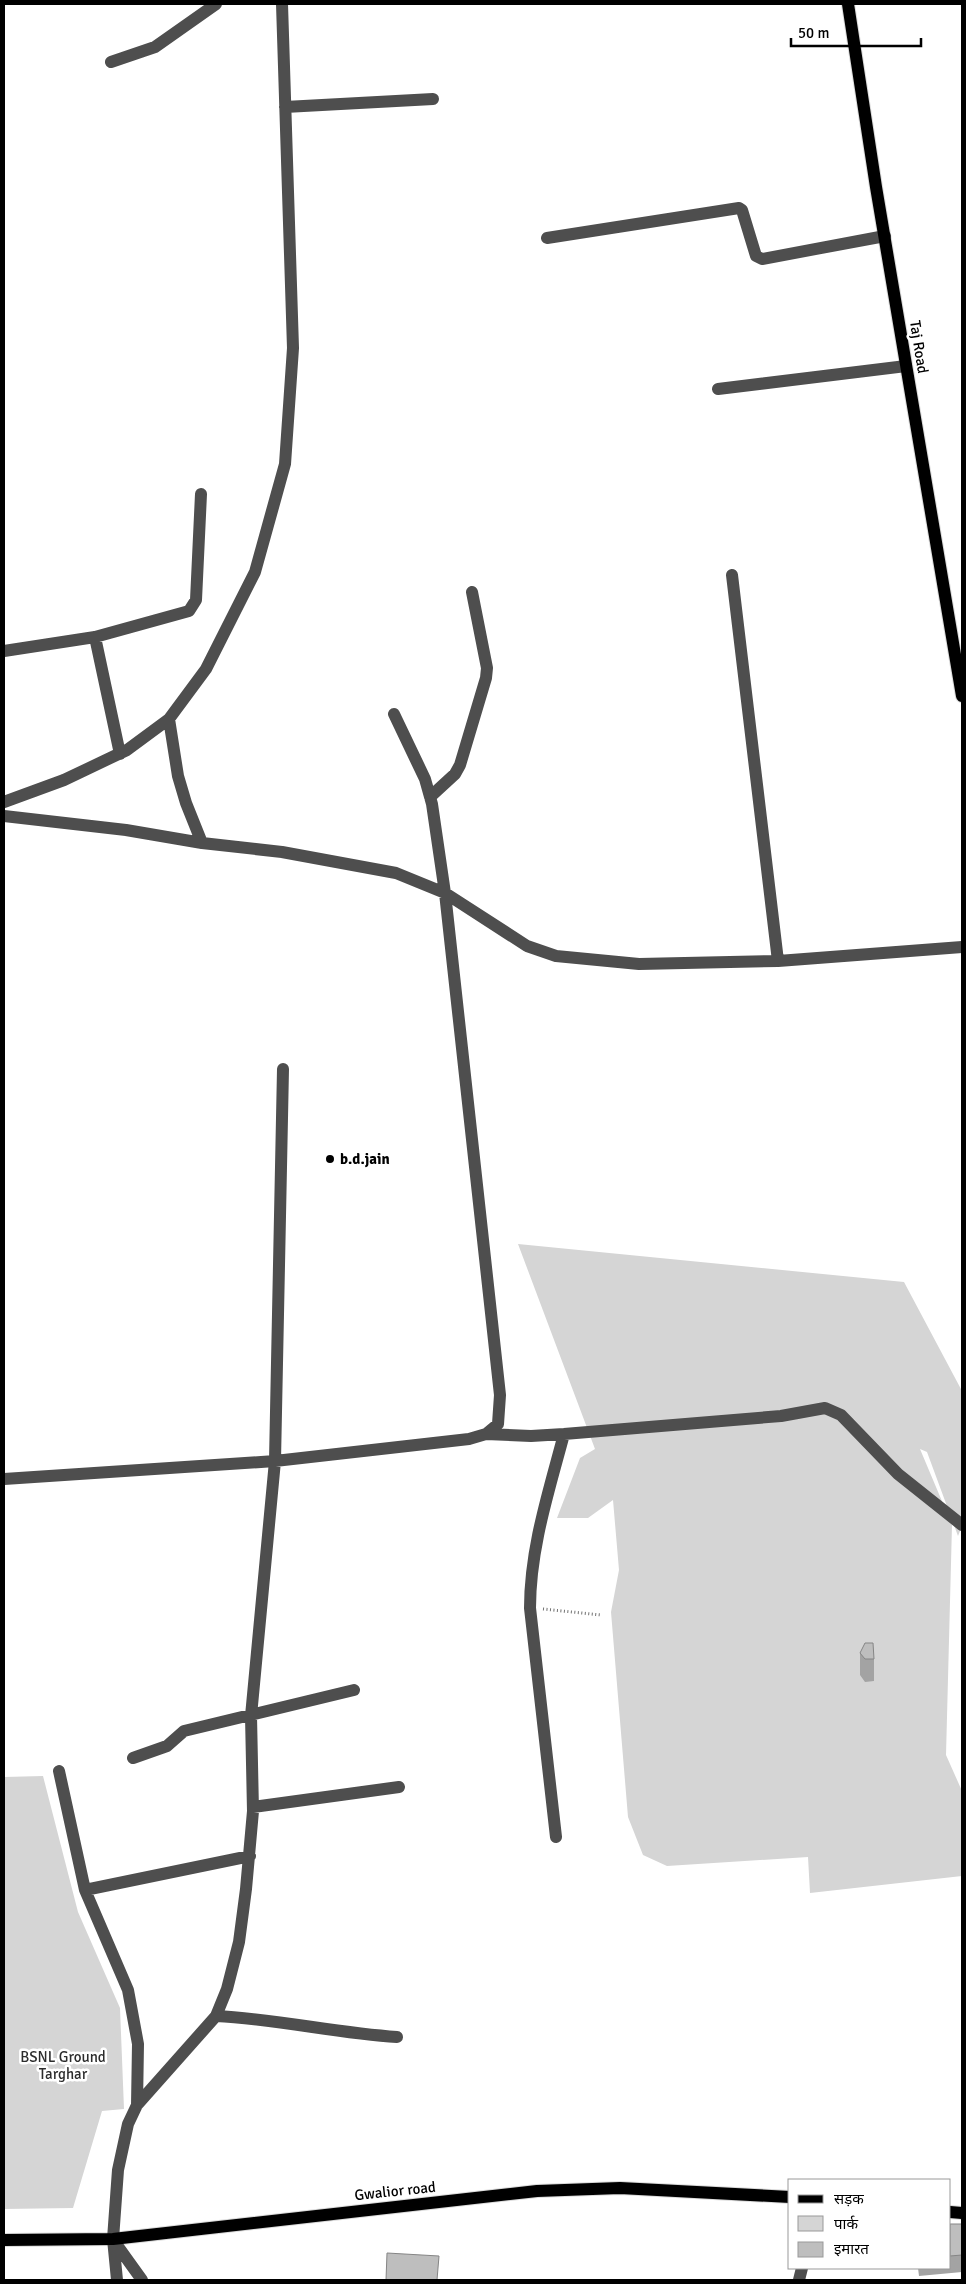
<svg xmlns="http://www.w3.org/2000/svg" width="966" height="2284" font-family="Signika,'Noto Sans Devanagari',sans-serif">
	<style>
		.green { fill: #d5d5d5 }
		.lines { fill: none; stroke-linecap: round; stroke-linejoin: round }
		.major-casing { stroke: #dbdbdb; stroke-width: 14 }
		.path { stroke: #707070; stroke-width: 3; stroke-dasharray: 1 2.5; stroke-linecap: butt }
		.minor { stroke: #4e4e4e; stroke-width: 12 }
		.major { stroke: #000; stroke-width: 12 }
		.wall { fill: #a3a3a3 }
		.building { fill: #bebebe; stroke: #858585 }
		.poi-dot { fill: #000; stroke: #fff; stroke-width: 2 }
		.labels { text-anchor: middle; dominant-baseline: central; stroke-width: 5; stroke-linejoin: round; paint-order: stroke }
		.street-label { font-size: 15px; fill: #000; stroke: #fff }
		.poi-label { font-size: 15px; font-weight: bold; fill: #000; stroke: #fff; text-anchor: start }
		.park-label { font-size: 15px; fill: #2c2c2c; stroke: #fff }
	</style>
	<rect width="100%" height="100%" fill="#fff"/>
	<path class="green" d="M518,1244L904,1282L962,1391V1526L958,1536L927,1452L920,1449L952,1525L946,1755L962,1791V1876L810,1893L808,1857L667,1866L643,1855L628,1817L611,1612L619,1570L613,1500L588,1518H557L580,1458L595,1449Z
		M43,1776L78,1912L120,2008L124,2109L102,2111L73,2208L4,2209V1777Z"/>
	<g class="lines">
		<g class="major-casing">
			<path id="major" d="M848,4L876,187L962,696
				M950,2212L962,2213
				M4,2240L113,2239L537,2191L620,2188L790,2197"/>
		</g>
		<path class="path" d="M543,1609L601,1615"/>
		<path class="minor" d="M111,62L155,47L216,4
			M285,107L433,99
			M547,238L739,208L742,210L756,256L762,259L885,236
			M718,389L906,366
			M732,575L778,961
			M95,637L120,754
			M4,651L95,637L189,611L196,600L201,494
			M169,719L178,776L186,803L202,843
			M430,797L455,774L460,765L486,678L487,668L472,592
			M4,802L64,780L127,750L169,719L206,669L255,572L285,464L293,348L282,4
			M4,816L126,830L202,843L282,852L396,873L445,893L527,946L556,956L639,964L778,961L962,947
			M486,1434L531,1436L564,1434L781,1416L825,1408L841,1415L898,1474L962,1525
			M4,1479L275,1461L469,1439L486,1434L498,1424L500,1395L445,893L432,804L425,779L394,714
			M133,1758L167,1746L184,1731L354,1690
			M59,1771L85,1890L128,1990L138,2044L137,2105
			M253,1807L399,1787
			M556,1837L530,1608C530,1548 549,1491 564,1434
			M85,1890L250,1856
			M216,2016C277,2019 336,2033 397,2037
			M114,2241L142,2280
			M117,2280L113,2239L118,2170L128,2124L137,2105L216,2016L227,1989L239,1942L246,1889L253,1811L251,1716L275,1461L283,1069
			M799,2280L802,2268"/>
		<use href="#major" class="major"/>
	</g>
	<path class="wall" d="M860,1653L874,1659V1681L865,1682L860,1675Z
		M950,2224H962V2272L919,2276L918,2268H950Z"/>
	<path class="building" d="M865,1643H873L874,1659H865L860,1653Z
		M950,2224H962V2255L950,2256Z
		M387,2253L439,2256L437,2280H386Z"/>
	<circle class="poi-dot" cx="330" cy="1159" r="5"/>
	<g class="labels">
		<g class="street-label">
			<text transform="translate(919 347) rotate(81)">Taj Road</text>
			<text transform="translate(395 2191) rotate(-6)">Gwalior road</text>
		</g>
		<g class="poi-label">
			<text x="340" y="1159">b.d.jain</text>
		</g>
		<g class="park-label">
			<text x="63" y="2057">BSNL Ground<tspan x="63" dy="17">Targhar</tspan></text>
		</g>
	</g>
	<rect width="966" height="2284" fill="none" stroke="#000000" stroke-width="10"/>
	<rect x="788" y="2179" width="162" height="90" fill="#ffffff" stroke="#999999"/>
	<rect x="798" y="2195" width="25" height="8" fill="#000000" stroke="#999999"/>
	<text x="834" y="2204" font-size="15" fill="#000000">सड़क</text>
	<rect x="798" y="2216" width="25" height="15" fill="#d5d5d5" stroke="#999999"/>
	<text x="834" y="2229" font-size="15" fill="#000000">पार्क</text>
	<rect x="798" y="2242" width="25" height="15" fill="#bebebe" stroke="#999999"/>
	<text x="834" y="2254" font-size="15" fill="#000000">इमारत</text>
	<path d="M791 38v8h130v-8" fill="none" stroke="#000000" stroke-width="2.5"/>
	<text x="798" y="38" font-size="15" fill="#000000" stroke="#ffffff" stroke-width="4" paint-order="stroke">50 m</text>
</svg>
